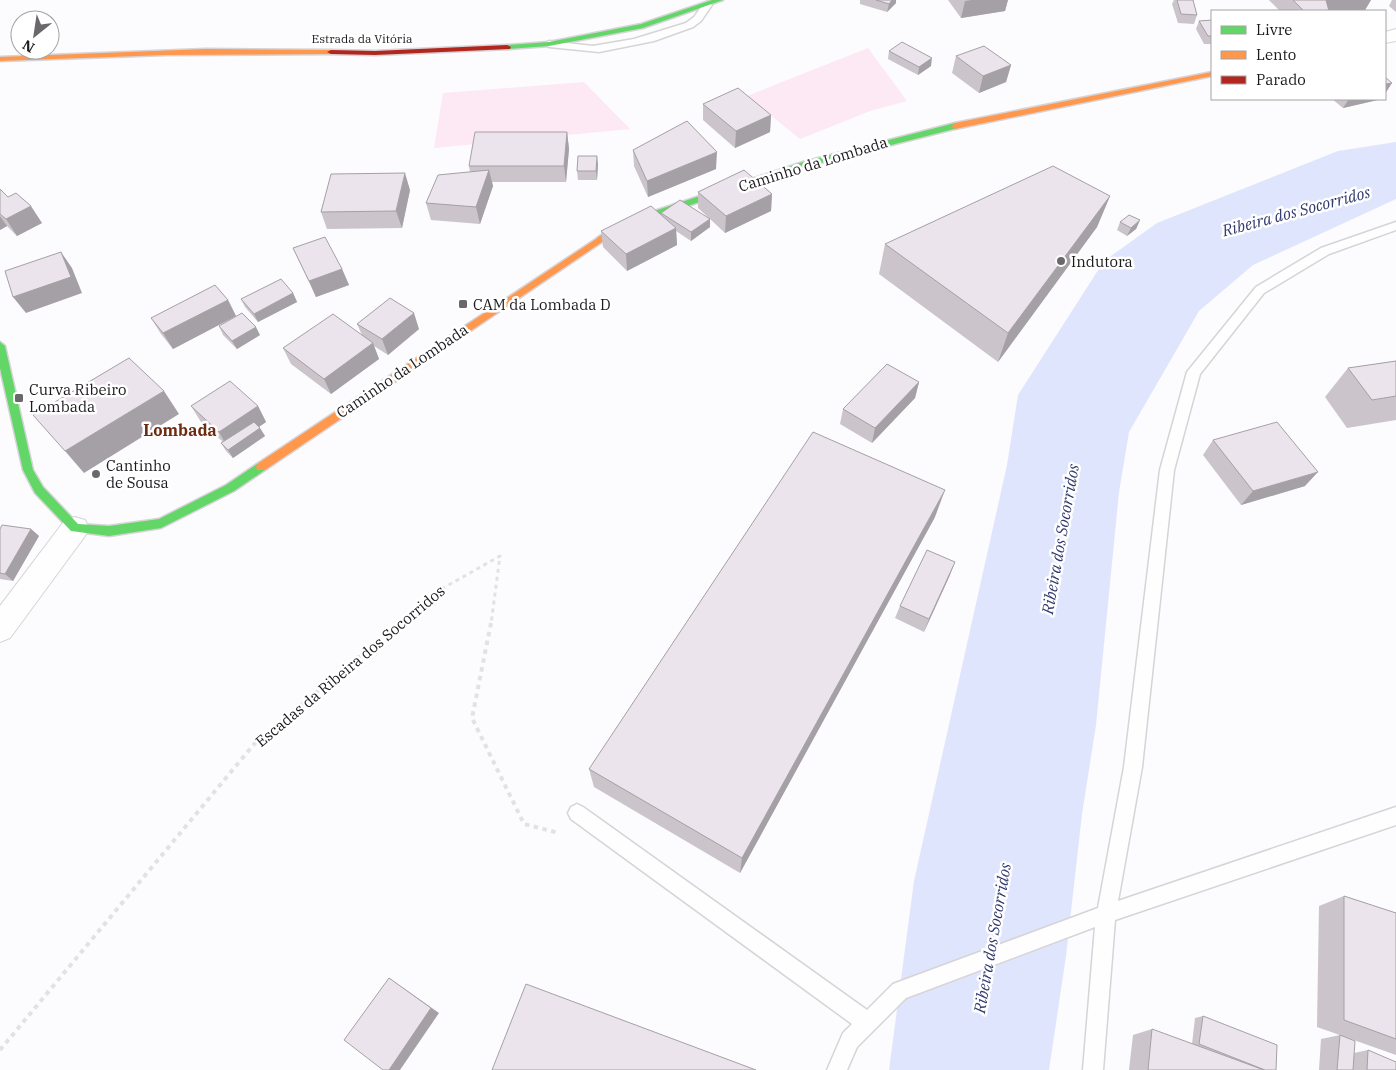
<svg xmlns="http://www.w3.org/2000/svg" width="1396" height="1070" font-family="'IBM Plex Serif',serif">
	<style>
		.green { fill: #fce9f3 }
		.water { fill: #dfe5fc }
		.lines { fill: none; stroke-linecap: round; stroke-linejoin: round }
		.lane-casing { stroke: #d6d4d6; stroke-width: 3 }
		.street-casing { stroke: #d6d4d6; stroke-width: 2 }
		.fast-casing { stroke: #d6d4d6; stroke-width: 3 }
		.slow-casing { stroke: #d6d4d6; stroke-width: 3 }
		.jam-casing { stroke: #d6d4d6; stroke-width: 3 }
		.path-far1 { stroke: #e2e2e3; stroke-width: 3; stroke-dasharray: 4 4; stroke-linecap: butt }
		.path { stroke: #e2e2e3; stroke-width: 4; stroke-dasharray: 4.5 4.5; stroke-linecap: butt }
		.lane { fill: #fffeff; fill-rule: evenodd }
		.street { fill: #fffeff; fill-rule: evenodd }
		.fast { fill: #63d668; fill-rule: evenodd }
		.slow { fill: #ff974d; fill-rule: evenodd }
		.jam { fill: #b3261e; fill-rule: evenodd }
		.wall { fill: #cbc4cb }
		.shaded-wall { fill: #a5a0a5 }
		.building { fill: #ece4ec; stroke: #a5a0a5 }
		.poi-dot { fill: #6a686b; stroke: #fff; stroke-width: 2 }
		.labels { text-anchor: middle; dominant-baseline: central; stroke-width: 5; stroke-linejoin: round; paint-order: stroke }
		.far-street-label { font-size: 12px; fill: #1b191c; stroke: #fff }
		.street-label { font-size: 15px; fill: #1b191c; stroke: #fff }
		.poi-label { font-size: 15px; fill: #1b191c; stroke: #fff; text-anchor: start }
		.water-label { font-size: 16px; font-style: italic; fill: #323a6d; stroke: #fff }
		.neighbourhood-label { font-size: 16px; font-weight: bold; fill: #6d2c12; stroke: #fff }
	</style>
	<rect width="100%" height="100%" fill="#fcfbfd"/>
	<path class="green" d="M868,48L907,101L870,111L800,139L747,96Z
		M584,82L630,129L434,148L443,93Z"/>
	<path class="water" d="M1396,142V199L1253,265L1199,311L1129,432L1119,492L1096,725L1082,814L1066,956L1049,1070H889L914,881L1007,465L1018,395L1104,261L1157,223L1338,151Z"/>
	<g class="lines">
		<g class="lane-casing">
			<path id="lane" d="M707,2L712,5L701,21L693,27L654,41L599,52L549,47L544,44L549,41L593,46L634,39L686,23L694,17L704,3Z
				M1396,222V230L1329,254L1264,293L1200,374L1174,470L1142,767L1118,901L1396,807V825L1115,920L1103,1070H1083L1095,927L906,998L857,1047L847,1070H827L843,1033L852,1024L571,819L568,813L571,807L577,804L583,807L867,1010L893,984L1098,908L1124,767L1160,470L1187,372L1256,287L1321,248Z"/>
		</g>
		<g class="street-casing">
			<path id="street" d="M1396,29V41L1385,43V32Z
				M75,517L85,520L89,528L85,536L10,638L0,642V606L65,520Z"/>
		</g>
		<g class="fast-casing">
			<path id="fast" d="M712,0H723L643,28L549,46L507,49L503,47L507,45L549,42L641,24Z
				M955,123L959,126L958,128L809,166L630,225L605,240H599L597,238L624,221L803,162Z
				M0,342L5,346L33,470L43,487L78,524L109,526L159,519L226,485L257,464H265L266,467L265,470L234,491L161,528L109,536L71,531L35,493L23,470L0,368Z"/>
		</g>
		<g class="slow-casing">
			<path id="slow" d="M206,49L331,50L335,52L331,54L165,55L0,61V57Z
				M1212,72V76L955,129L951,126L955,123Z
				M602,235L605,236V240L265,470H257L256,467L257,464Z"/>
		</g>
		<g class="jam-casing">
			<path id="jam" d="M507,45L511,47L510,49L375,55L331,54L327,52L331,50L375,51Z"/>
		</g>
		<path class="path-far1" d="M398,624L438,591L500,556L491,624"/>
		<path class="path" d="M491,623L472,718L524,824L559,833
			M0,1050L255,743L400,623"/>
		<use href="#lane" class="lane"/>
		<use href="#street" class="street"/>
		<use href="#fast" class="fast"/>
		<use href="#slow" class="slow"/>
		<use href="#jam" class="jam"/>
	</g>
	<path class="wall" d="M860,0H896V3L887,12L860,4Z
		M948,0H1008L1005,11L961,18Z
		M1174,0H1193L1197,15L1194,24L1178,23L1172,4Z
		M1269,0H1371L1365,10L1355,11H1280Z
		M1392,0H1396V12L1389,6Z
		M1212,20V44H1204L1196,29L1199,21Z
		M889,51L931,66L918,75L888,59Z
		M956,56L1011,65L1006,82L979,93L952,73Z
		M1332,99H1382L1343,108Z
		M703,104L771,115L770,132L735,148L703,120Z
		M567,132L569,149L566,182H492L493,186L480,224L431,220L426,203L470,172L469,166Z
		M633,150L716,169L648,197L634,166Z
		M598,164L597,180H578L577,171Z
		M0,189L8,197L42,223L17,236L7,226L0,230Z
		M410,190L402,228L327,229L321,212Z
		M698,192L772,194L771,211L725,233L710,219V227L691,241L676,231L677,245L627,271L603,247L601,231L661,215V213L710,219L698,208Z
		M1110,196L1097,227L998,362L879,274L885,244Z
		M1140,220L1136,229L1127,236L1117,230L1120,222Z
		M293,248L342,269L349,285L316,297Z
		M293,293L297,302L258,322L245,307L241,299Z
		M228,300L236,316L173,349L161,334L151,318Z
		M357,324L419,329L388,355L374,346L379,359L331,394L291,364L283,348L362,335Z
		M219,326L260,335L237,349L223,335Z
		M1396,361V420L1347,428L1325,397L1348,368Z
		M919,382L915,398L872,443L840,424L843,409Z
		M191,406H258L266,422L259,427L265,436L233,458L226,451L221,443L223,442L201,422Z
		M1213,440L1305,486L1241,505L1203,455Z
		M935,517L740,873L594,787L589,769Z
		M0,529H31L39,536L13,581L0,579Z
		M950,575L924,632L895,618L900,606Z
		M1344,896L1396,913V1055L1317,1027L1319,906Z
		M1203,1016L1276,1070H1129L1133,1035L1152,1029L1192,1044L1195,1018Z
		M1340,1035L1354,1053L1368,1050L1396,1070H1319L1321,1039Z"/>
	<path class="shaded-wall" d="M892,0H896V3L887,12L889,4Z
		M972,0H1008L1005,11L961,18L965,1Z
		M1326,0H1371L1365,10L1355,11H1320Z
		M932,58L931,66L918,75L919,67Z
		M1011,65L1006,82L979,93L983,76Z
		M1392,83L1385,94V84Z
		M1349,99H1382L1343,108Z
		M771,115L770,132L735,148L736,131Z
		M567,132L569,149L566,182L564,166Z
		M717,152L716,169L648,197L647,181Z
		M597,156L598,164L597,180L596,171Z
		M489,170L493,186L480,224L476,207Z
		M405,173L410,190L402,228L396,211Z
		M772,194L771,211L725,233L726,216Z
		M1110,196L1097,227L998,362L1008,333Z
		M31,206L42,223L17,236L6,219Z
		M0,216L7,226L0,230Z
		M710,219V227L691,241V232Z
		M1140,220L1136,229L1127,236L1131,228Z
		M676,228L677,245L627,271L626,254Z
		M61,252L72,268L82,293L26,313L13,297Z
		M342,269L349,285L316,297L309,281Z
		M293,293L297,302L258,322L254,314Z
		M228,300L236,316L173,349L163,333Z
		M414,313L419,329L388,355L382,339Z
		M256,327L260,335L237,349L232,341Z
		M373,343L379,359L331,394L324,379Z
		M919,382L915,398L872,443L875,428Z
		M164,391L179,414L84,473L65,451Z
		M258,406L266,422L228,448L219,432Z
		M260,428L265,436L233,458L228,450Z
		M1318,472L1305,486L1241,505L1253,491Z
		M945,490L935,517L740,873L742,858Z
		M31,529L39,536L13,581L5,574Z
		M955,562L950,575L924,632L929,619Z
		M389,978L439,1013L400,1070H389Z"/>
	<path class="building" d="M876,0H892L889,4Z
		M1177,0H1193L1197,15L1181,14Z
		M1293,0H1326L1329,11H1304Z
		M1212,20V36H1208L1199,21Z
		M902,42L932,58L919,67L889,51Z
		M984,46L1011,65L983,76L956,56Z
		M1385,77L1392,83L1385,84Z
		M738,88L771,115L736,131L703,104Z
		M687,121L717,152L647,181L633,150Z
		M475,132H567L564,166H469Z
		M578,156H597L596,171H577Z
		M1053,166L1110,196L1008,333L885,244Z
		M489,170L476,207L426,203L438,175Z
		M744,170L772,194L726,216L698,192Z
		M405,173L396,211L321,212L331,174Z
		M0,189L8,197L16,193L31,206L6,219L0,214Z
		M680,200L710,219L691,232L661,213Z
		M651,206L676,228L626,254L601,231Z
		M1129,215L1140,220L1131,228L1120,222Z
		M325,237L342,269L309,281L293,248Z
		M61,252L71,277L13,297L5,271Z
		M281,279L293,293L254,314L241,299Z
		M215,285L228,300L163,333L151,318Z
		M390,298L414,313L382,339L357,324Z
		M242,313L256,327L232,341L219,326Z
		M333,314L373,343L324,379L283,348Z
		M129,358L164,391L65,451L33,415Z
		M1396,361V396L1372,400L1348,368Z
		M887,364L919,382L875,428L843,409Z
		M230,381L258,406L219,432L191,406Z
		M254,422L260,428L228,450L221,443Z
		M1277,422L1318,472L1253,491L1213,440Z
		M813,432L945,490L742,858L589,769Z
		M2,525L31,529L5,574L0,573V529Z
		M927,550L955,562L929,619L900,606Z
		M1344,896L1396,913V1039L1344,1020Z
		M389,978L431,1008L389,1070H383L344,1040Z
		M526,984L756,1070H492Z
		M1203,1016L1277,1045L1276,1070H1265L1199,1044Z
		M1152,1029L1264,1070H1148Z
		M1340,1035L1355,1041L1353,1070H1337Z
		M1368,1050L1396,1062V1070H1367Z"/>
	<g class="poi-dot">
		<circle cx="1061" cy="261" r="5"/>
		<rect x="458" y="299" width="10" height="10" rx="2.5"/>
		<rect x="14" y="393" width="10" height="10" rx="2.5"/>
		<circle cx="96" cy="474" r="5"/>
	</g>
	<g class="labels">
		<g class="far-street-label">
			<text x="362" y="38">Estrada da Vitória</text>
		</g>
		<g class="street-label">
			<text transform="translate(813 164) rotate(-17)">Caminho da Lombada</text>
			<text transform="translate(402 371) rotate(-34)">Caminho da Lombada</text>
			<text transform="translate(350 666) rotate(-40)">Escadas da Ribeira dos Socorridos</text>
		</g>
		<g class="poi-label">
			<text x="1071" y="261">Indutora</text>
			<text x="473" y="304">CAM da Lombada D</text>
			<text x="29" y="389">Curva Ribeiro<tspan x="29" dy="17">Lombada</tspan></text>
			<text x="106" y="465">Cantinho<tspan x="106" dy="17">de Sousa</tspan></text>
		</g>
		<g class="water-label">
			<text transform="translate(1296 211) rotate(-15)">Ribeira dos Socorridos</text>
			<text transform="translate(1060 539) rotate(-80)">Ribeira dos Socorridos</text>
			<text transform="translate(992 938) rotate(-80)">Ribeira dos Socorridos</text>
		</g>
		<g class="neighbourhood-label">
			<text x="180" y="430">Lombada</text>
		</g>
	</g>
	<rect x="1211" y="10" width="175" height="90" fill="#ffffff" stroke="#a4a3a4"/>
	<rect x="1221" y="26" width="25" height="8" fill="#63d668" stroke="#a4a3a4"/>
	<text x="1256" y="35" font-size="15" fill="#1b191c">Livre</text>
	<rect x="1221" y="51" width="25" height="8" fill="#ff974d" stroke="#a4a3a4"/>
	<text x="1256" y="60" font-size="15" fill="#1b191c">Lento</text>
	<rect x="1221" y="76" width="25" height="8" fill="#b3261e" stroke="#a4a3a4"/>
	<text x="1256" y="85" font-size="15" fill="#1b191c">Parado</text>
	<g transform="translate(35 35) rotate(210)"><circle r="24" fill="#ffffff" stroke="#a4a3a4"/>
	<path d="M0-4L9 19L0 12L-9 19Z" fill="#6a686b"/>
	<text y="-8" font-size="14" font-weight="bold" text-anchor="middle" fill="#1b191c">N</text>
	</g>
</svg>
